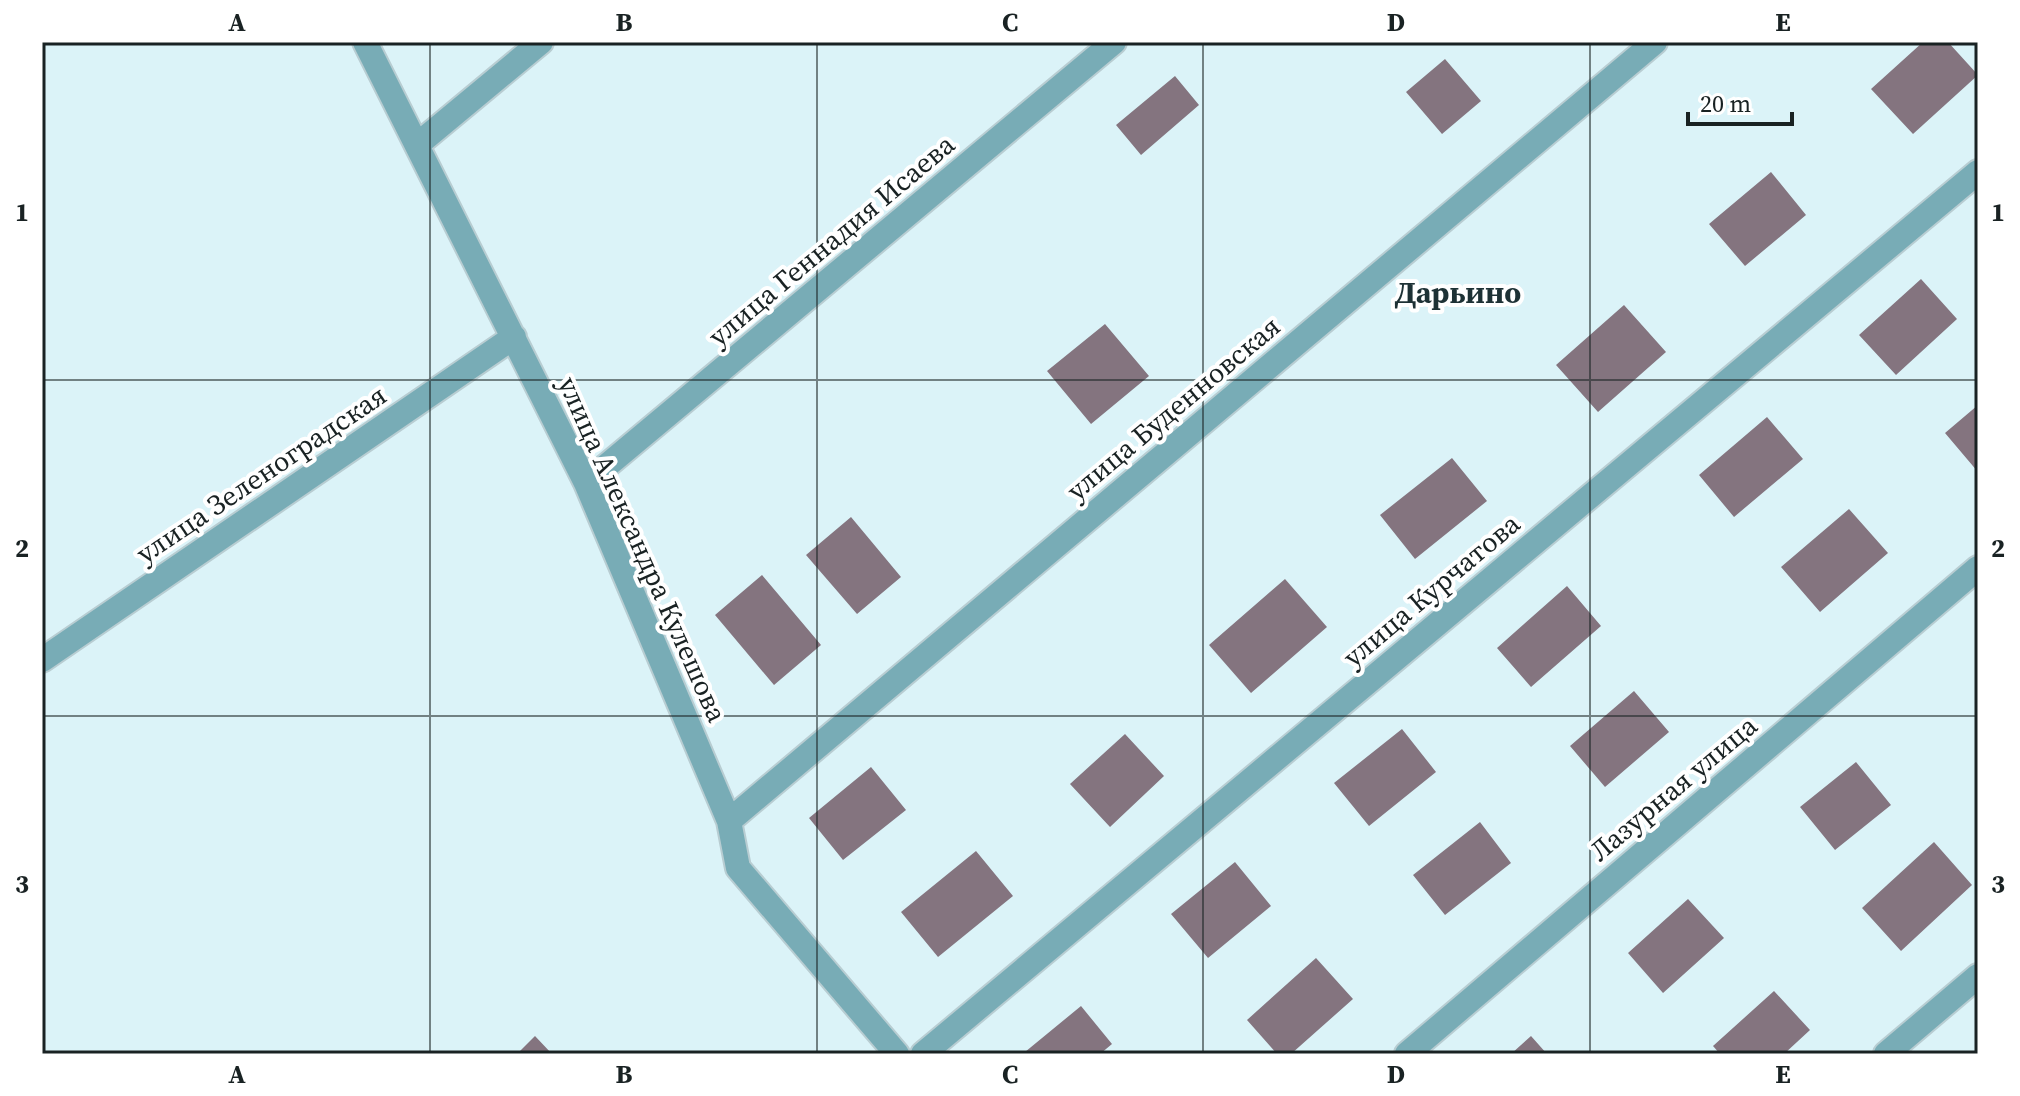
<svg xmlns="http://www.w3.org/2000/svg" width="2020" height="1096" font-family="'Source Serif 4',serif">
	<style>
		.building { fill: #84747f }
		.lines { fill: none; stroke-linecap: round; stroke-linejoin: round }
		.minor-casing { stroke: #b8cdd2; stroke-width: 28 }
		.minor { stroke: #78acb6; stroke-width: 24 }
		.grid { fill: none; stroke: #192223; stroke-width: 2; stroke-opacity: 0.55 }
		.labels { text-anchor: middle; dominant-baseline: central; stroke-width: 8; stroke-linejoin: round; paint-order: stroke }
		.street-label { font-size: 28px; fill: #192223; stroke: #fff }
		.neighbourhood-label { font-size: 30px; font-weight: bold; fill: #1d3135; stroke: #fff }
		.neatline { fill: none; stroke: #192223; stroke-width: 3 }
		.grid-label { font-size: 26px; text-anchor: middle; font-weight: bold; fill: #192223 }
	</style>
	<rect width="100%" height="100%" fill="#dbf3f8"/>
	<path class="building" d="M1923,42H1948L1978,75L1913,134L1871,89Z
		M1445,59L1481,101L1442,134L1406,92Z
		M1175,76L1199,105L1141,155L1116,125Z
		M1771,172L1806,215L1745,266L1709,224Z
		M1921,279L1957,319L1896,375L1859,335Z
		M1624,305L1666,352L1598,412L1556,365Z
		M1105,324L1149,376L1091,424L1047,371Z
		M1978,405V472L1945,433Z
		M1767,417L1803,459L1734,517L1699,475Z
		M1452,458L1487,501L1415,559L1380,515Z
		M1849,509L1888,553L1820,612L1781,567Z
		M851,517L901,577L857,614L806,555Z
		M762,575L821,645L774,685L715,615Z
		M1285,579L1327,627L1251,693L1209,645Z
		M1567,586L1601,626L1531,687L1497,648Z
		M1634,691L1669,732L1605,787L1570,746Z
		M1402,729L1436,772L1369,826L1334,783Z
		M1125,734L1164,776L1110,827L1070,784Z
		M1856,762L1891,805L1835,850L1800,807Z
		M871,767L906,810L843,860L809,818Z
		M1480,822L1511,863L1445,915L1413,875Z
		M1934,842L1972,885L1901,951L1862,908Z
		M976,851L1013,896L938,957L901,912Z
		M1235,862L1271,906L1208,958L1171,914Z
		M1688,899L1724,938L1663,993L1628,953Z
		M1316,958L1353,999L1291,1054H1277L1247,1020Z
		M1774,991L1810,1030L1784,1054H1720L1713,1046Z
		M1081,1006L1112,1044L1100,1054H1027L1025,1052Z
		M535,1036L552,1054H517Z
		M1531,1036L1547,1054H1511Z"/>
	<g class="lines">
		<g class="minor-casing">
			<path id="minor" d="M365,42L586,483L729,821L738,868L897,1054
				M417,145L541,42
				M586,483L1114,42
				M42,660L514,337
				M729,821L1655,42
				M923,1054L1978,172
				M1407,1054L1978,568
				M1886,1054L1978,976"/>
		</g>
		<use href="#minor" class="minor"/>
	</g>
	<path class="grid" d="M430,42V1054M817,42V1054M1203,42V1054M1590,42V1054M42,380H1978M42,716H1978"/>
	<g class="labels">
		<g class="street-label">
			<text transform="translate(831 240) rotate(-40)">улица Геннадия Исаева</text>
			<text transform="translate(1173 408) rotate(-40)">улица Буденновская</text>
			<text transform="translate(261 474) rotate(-34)">улица Зеленоградская</text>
			<text transform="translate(643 549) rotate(66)">улица Александра Кулешова</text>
			<text transform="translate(1431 590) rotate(-40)">улица Курчатова</text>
			<text transform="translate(1673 788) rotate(-40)">Лазурная улица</text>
		</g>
		<g class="neighbourhood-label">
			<text x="1458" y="292">Дарьино</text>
		</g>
	</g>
	<rect width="2020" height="1096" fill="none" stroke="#ffffff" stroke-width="88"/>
	<path d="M1688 112v12h104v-12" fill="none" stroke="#192223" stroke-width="4"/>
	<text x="1700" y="112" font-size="24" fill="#192223" stroke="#ffffff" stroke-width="6" paint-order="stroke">20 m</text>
	<rect x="44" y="44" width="1932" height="1008" class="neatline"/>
	<g class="grid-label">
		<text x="237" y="31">A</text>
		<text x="624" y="31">B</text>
		<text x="1010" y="31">C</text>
		<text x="1396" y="31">D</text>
		<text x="1783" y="31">E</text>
		<text x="22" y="221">1</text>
		<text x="1998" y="221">1</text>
		<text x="22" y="557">2</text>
		<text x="1998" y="557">2</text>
		<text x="22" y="893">3</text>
		<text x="1998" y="893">3</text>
		<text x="237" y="1083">A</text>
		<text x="624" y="1083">B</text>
		<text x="1010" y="1083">C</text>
		<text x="1396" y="1083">D</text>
		<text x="1783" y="1083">E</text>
	</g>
</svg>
